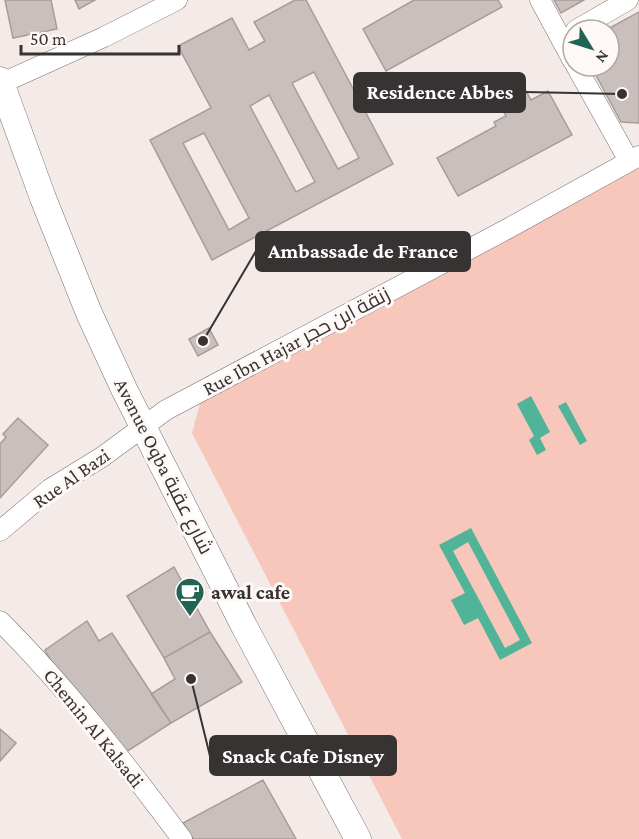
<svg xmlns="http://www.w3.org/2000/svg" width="639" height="839" font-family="'Crimson Pro',Cairo,serif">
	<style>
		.green { fill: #f7c7bc }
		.water { fill: #51b398; fill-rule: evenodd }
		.building { fill: #c9bfbd; stroke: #a69d9b; stroke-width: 1.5; fill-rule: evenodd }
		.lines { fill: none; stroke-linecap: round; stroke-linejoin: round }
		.minor-casing { stroke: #7a716f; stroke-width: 21 }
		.tertiary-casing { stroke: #7a716f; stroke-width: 27 }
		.minor { stroke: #fff; stroke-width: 20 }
		.tertiary { stroke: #fff; stroke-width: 26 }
		.labels { text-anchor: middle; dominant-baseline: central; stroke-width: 6; stroke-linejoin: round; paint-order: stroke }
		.street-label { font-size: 20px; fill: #373332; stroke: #fef8f6 }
		.poi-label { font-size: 20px; font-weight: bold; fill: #373332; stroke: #fef8f6; text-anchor: start }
		.leader { fill: none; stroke: #373332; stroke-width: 2 }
		.callout-dot { fill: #373332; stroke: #fef8f6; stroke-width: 2 }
		.callout { fill: #373332; stroke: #373332; stroke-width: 2 }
		.callout-label { font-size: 21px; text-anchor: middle; font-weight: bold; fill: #fff }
	</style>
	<rect width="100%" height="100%" fill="#f4eae7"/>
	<path class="green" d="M639,164V839H402L192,433L201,400Z"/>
	<path class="water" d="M531,396L550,432L540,438L546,450L537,455L529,440L534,436L517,404Z
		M566,402L587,441L580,445L558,406Z
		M471,528L532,643L500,660L478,618L464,625L451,600L465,593L439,545ZM468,542L520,640L505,648L453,551Z"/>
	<path class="building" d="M5,0H51L57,29L13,38Z
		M75,0H95L79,9Z
		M295,0H306L393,164L212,260L150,140L211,108L178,46L232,18L249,50L265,41L254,22ZM314,72L359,158L338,169L292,83ZM269,95L315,182L296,192L250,106ZM204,133L249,218L229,230L183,143Z
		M414,0H498L502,7L386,71L363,29Z
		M554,0H584L561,13Z
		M639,12V123L621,122L591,66H609V30H606Z
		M525,89L531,100L548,91L572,135L458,196L437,158L496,126L494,122L506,116L499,103Z
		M209,328L218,345L198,356L189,339Z
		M18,418L48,445L0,498V444L6,437L3,434Z
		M174,567L210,632L164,658L127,596Z
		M87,621L99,641L112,633L171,723L126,752L60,678L45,650Z
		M210,632L242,682L171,723L151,694L175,679L164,658Z
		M0,729L16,743L0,761Z
		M263,780L296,839H193L183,823Z"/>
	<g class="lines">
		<g class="minor-casing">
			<path id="minor" d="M540,0L573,61
				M576,30L628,0
				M576,66L629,161
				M0,84L104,37L177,0
				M0,531L50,489L102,457L166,410L509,228L639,156
				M0,621C67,688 125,763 182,839"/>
		</g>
		<g class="tertiary-casing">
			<path id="tertiary" d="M0,80L43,198L89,313L124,389L244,626L358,839"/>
		</g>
		<use href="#minor" class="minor"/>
		<use href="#tertiary" class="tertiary"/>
	</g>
	<defs>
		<g id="cafe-pin" transform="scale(1.5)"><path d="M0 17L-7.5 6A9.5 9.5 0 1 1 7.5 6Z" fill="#226453" stroke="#fef8f6"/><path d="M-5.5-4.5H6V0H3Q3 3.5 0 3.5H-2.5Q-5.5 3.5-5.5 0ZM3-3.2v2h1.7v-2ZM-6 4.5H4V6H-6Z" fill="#fff"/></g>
	</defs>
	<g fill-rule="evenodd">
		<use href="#cafe-pin" x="190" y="592"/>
	</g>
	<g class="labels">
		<g class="street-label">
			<text transform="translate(296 341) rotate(-28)">Rue Ibn Hajar زنقة ابن حجر</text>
			<text transform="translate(164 466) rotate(63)">Avenue Oqba شارع عقبة</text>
			<text transform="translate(71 478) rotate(-35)">Rue Al Bazi</text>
			<text transform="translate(94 728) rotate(51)">Chemin Al Kalsadi</text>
		</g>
		<g class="poi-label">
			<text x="211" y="592">awal cafe</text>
		</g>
	</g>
	<path class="leader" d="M622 94L525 92M203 341L256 251M191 679L210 756"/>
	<g class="callout-dot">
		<circle cx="622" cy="94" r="6"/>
		<circle cx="203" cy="341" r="6"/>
		<circle cx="191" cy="679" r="6"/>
	</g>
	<g class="callout">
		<rect x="354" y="73" width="171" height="39" rx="6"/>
		<rect x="256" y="232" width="214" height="39" rx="6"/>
		<rect x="210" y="736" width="186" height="39" rx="6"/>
	</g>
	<g class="callout-label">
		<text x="440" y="99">Residence Abbes</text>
		<text x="363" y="258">Ambassade de France</text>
		<text x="303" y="763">Snack Cafe Disney</text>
	</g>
	<g transform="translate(591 48) rotate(128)"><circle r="28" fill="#fef8f6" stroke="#aea9a8" stroke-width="1.5"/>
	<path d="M0-4.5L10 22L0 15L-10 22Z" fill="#226453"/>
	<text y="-9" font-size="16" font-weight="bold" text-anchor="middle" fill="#373332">N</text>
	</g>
	<path d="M21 45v9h158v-9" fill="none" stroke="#373332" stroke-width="3"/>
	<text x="30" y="45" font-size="18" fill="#373332" stroke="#fef8f6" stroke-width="4.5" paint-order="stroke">50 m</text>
</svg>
